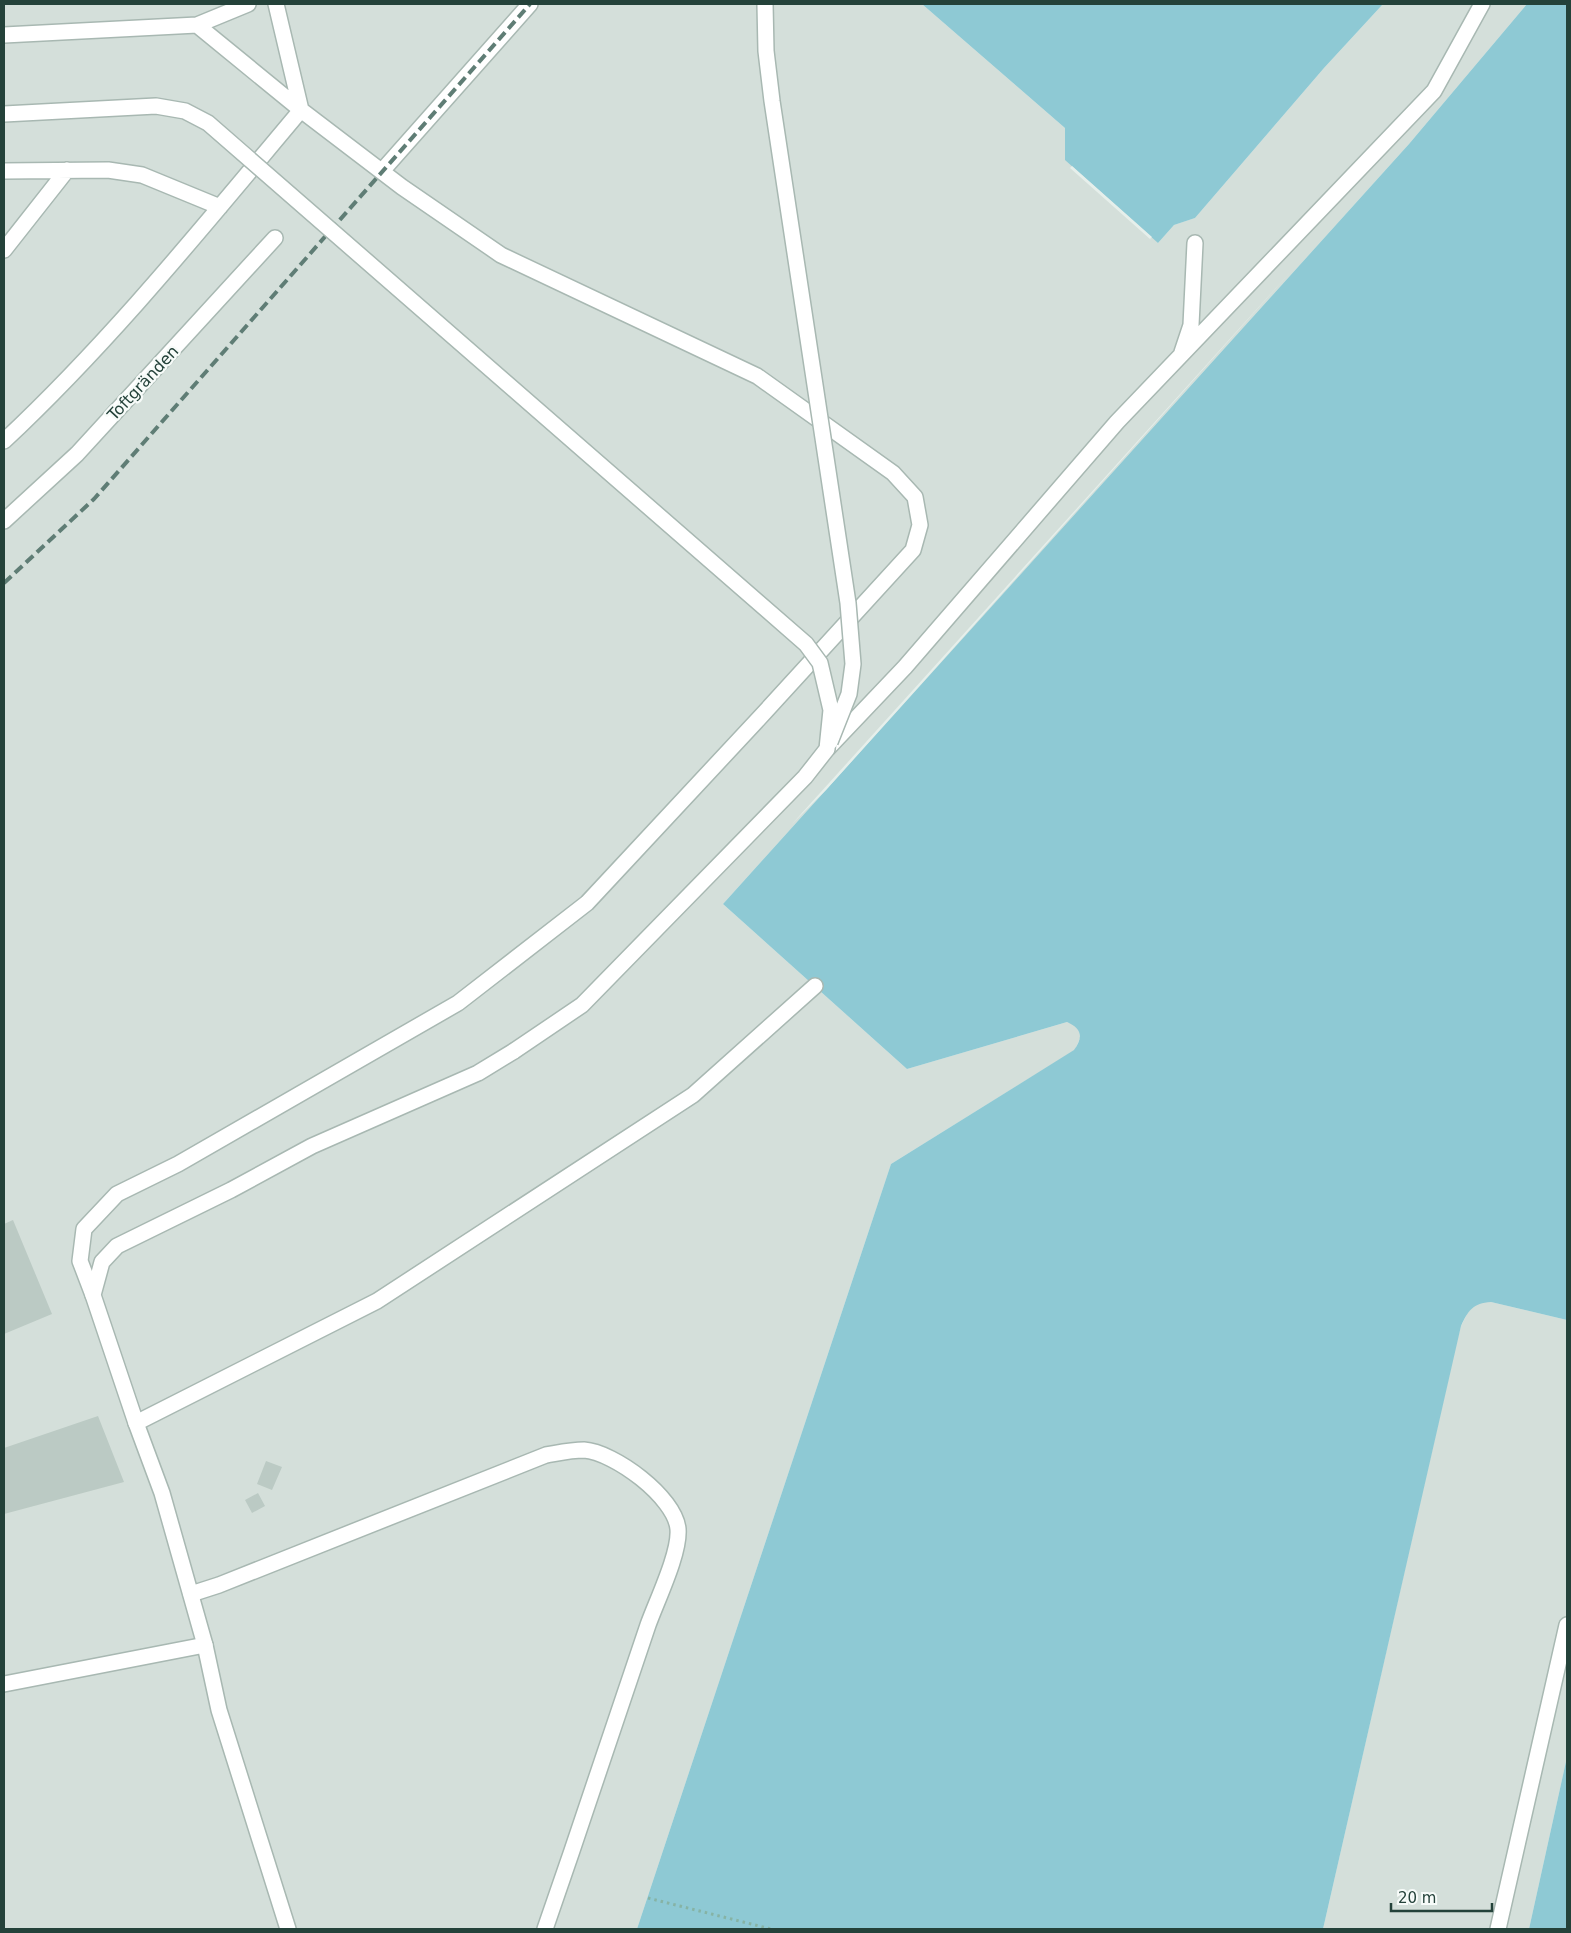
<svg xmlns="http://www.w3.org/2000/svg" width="1571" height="1933" font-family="'DejaVu Sans',sans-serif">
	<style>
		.built { fill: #d4dfda }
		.water { fill: #8ec9d4 }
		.pier { fill: #e6efeb }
		.building { fill: #bbcac4 }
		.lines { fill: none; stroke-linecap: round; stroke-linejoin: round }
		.lane-casing { stroke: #a8b8b2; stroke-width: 18 }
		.street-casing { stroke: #a8b8b2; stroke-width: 18 }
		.path { stroke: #86b3a5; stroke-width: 3; stroke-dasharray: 2.5 4; stroke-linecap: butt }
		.lane { stroke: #fff; stroke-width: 15 }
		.street { stroke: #fff; stroke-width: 15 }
		.rail { stroke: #5f7d75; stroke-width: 4; stroke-dasharray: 10 5; stroke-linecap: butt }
		.lane-bridge-casing { stroke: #a8b8b2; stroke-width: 18; stroke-linecap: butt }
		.street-bridge-casing { stroke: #a8b8b2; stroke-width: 18; stroke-linecap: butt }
		.lane-bridge { stroke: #fff; stroke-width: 15 }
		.street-bridge { stroke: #fff; stroke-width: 15 }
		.labels { text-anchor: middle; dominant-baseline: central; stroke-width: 4.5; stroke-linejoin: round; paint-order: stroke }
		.street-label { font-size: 16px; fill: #24423a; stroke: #f7fbf9 }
	</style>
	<rect width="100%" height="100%" fill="#e6efeb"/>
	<path class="built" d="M4,4H922L1065,128L1158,243L1174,225L1195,218L1324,68L1383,4H1527L1409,144L723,904L907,1069L1067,1022L1075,1025L1079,1029L1080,1038L1075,1050L891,1164L637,1929H4Z
		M1482,1302H1491L1567,1320V1757L1529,1929H1323L1457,1341L1461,1326L1467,1314L1473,1306Z"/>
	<path class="water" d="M922,4H1383L1324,68L1195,218L1174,225L1158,243L1065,160V128Z
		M1527,4H1567V1320L1491,1302C1473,1303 1468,1311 1461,1326L1323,1929H637L891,1164L1074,1050C1084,1037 1081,1028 1067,1022L907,1069L723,904L1409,144Z
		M1567,1757V1929H1529Z"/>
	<path class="pier" d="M1072,166L1152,237L1150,239L1070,168Z
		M1293,269L924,681L826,790L792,824Z"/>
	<path class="building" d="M13,1220L52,1314L4,1334V1224Z
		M98,1416L124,1482L4,1514V1448Z
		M266,1461L282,1467L272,1490L257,1484Z
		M258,1493L265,1506L252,1513L245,1500Z"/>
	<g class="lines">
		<g class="lane-casing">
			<path id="lane" d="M276,4L301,110
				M197,25L248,4
				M4,35L197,25L301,110L402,187L501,255L757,376L893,473L915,497L920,525L913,550L764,713L587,903L458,1003L178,1164L117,1194L84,1229L80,1261L93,1295
				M4,171L108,170L142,175L220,207
				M382,171L530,4
				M4,250L67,170
				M1182,352L1191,325L1195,243
				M4,441C112,340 206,223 301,110
				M4,521L77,454L275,238
				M828,748L905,667L1117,422L1434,91L1482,4
				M136,1423L377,1301L693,1095L815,986
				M191,1594L219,1585L546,1455C558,1453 571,1450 584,1450C614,1452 675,1497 678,1529C680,1553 657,1600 648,1625C614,1727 580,1828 545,1929
				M4,1684L205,1645
				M1498,1929L1567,1625"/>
		</g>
		<g class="street-casing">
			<path id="street" d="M288,1929L219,1710L205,1645L162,1493L136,1423L93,1295L102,1262L117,1246L231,1190L312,1146L478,1073L514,1051"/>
		</g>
		<path class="path" d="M648,1898L771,1929"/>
		<use href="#lane" class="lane"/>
		<use href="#street" class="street"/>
		<path class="rail" d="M4,583L94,499L530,4"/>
		<g class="lane-bridge-casing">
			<path id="lane-bridge" d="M765,4L766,51L772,101L848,603L853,664L849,694L830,742"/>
		</g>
		<g class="street-bridge-casing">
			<path id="street-bridge" d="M4,114L156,106L185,111L208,123L806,644L820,663L831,710L827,749L805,777L582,1005L514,1051"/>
		</g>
		<use href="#lane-bridge" class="lane-bridge"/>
		<use href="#street-bridge" class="street-bridge"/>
	</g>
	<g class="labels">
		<g class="street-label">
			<text transform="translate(143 383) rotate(-47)">Toftgränden</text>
		</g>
	</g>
	<rect width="1571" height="1933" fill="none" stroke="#24423a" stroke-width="10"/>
	<path d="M1391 1903v8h101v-8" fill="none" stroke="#24423a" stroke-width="2.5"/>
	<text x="1398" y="1903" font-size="15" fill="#24423a" stroke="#f7fbf9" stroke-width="4" paint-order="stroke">20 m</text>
</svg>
